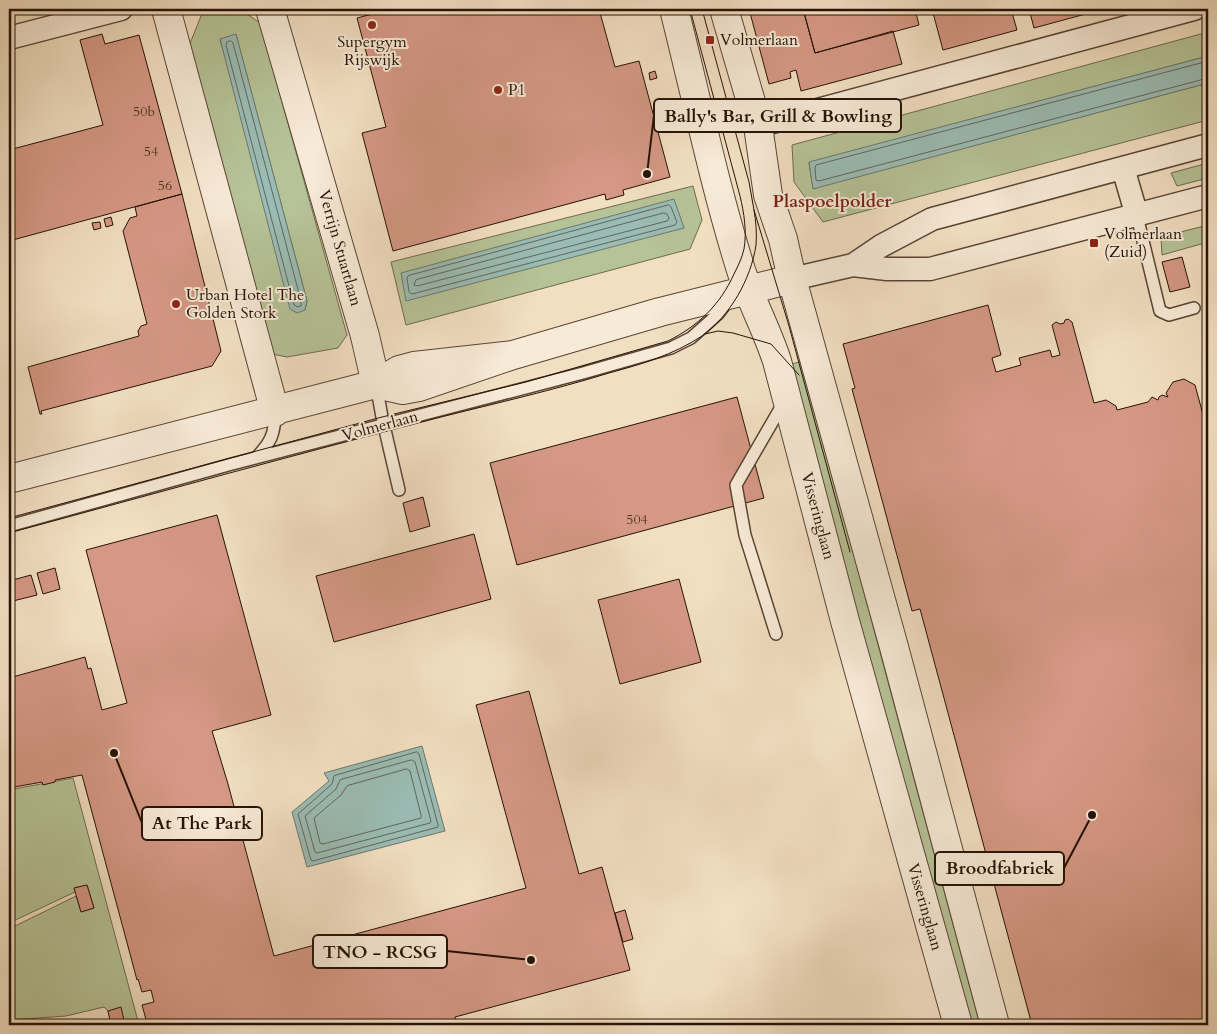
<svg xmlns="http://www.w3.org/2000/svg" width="1217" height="1034" font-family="Cardo,serif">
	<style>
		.green { fill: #b6c397; stroke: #6e6a4e; fill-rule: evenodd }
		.water { fill: #9bbcb4; stroke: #6c786e }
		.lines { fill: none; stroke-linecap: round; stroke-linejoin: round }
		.shore { stroke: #60675c; stroke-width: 1 }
		.building { fill: #d59885; stroke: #261205 }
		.service-casing { stroke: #594534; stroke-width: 14 }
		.minor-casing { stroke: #594534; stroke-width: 25 }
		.tertiary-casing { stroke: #594534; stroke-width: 30 }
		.service { stroke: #f7ead7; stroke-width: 11 }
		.minor { stroke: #f7ead7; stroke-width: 22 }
		.tertiary { stroke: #f7ead7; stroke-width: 28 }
		.tram { stroke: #261205; stroke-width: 1 }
		.poi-dot { fill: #8f2418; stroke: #f7ead7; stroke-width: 2 }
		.labels { text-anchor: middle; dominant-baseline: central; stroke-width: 4; stroke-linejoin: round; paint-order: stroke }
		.number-label { font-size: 14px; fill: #523425 }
		.poi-label { font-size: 16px; fill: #261205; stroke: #f7ead7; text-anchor: start }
		.street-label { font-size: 16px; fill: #261205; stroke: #f7ead7 }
		.neighbourhood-label { font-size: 18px; font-weight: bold; fill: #7a1f14; stroke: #f7ead7 }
		.leader { fill: none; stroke: #261205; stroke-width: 2 }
		.callout-dot { fill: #261205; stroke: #f7ead7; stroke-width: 2 }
		.callout { fill: #f7ead7; stroke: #261205; stroke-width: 2 }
		.callout-label { font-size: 18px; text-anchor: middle; font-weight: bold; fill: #261205 }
	</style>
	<rect width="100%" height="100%" fill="#f2dfc2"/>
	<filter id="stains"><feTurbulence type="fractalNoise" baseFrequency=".004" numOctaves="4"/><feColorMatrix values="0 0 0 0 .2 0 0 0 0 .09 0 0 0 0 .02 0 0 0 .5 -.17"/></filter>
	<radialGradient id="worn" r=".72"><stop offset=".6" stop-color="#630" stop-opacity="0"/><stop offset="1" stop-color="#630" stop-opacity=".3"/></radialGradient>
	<path class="green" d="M211,9H240L260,23L347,335L338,348L287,357L272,354L189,46L201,16ZM236,35L307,301L305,310L220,40Z
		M1208,32V56L809,163L813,188L1208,83V120L823,222L794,182L792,145Z
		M1208,163V178L1177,186L1171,173Z
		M693,186L702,220L690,249L406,325L391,262Z
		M1208,225V242L1162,255L1161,237Z
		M802,361L980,1025H958L782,367Z
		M73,778L139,1025H107L110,1019L108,1011L104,1007L66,1016L9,1020V929L76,896L81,912L94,908L87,885L74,888L75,892L9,923V790Z
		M98,1020L96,1025H41Z"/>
	<path class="water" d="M236,34L307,301L305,310L297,313L290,309L220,39Z
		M1208,56V83L813,189L809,162Z
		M674,199L684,228L406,301L401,273Z
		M422,746L445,831L307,867L292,812L329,781L324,773Z"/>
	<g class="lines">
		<path class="shore" d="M231,41L233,43L301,301V306L298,307L294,305L226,45L227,42Z
			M1208,61L816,165L815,168L816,180L819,181L1208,78
			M669,205L671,207L677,222L675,225L412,294L409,292L407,278L408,276Z
			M664,213L667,214L669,218L667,221L417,286L414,285L416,280Z
			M417,752L419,754L438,825V827L313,861L311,860L298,814L332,784L334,776Z
			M412,760L415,762L431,821L430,823L317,853L315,852L305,816L336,789L340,780Z
			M407,769L410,771L421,815V818L323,844L320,843L314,818L341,795L347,786Z"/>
	</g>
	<path class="building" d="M391,9H599L615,67L639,61L670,177L623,190L624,195L606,200L605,194L393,251L362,133L386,127L357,18Z
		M749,9H803L815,53L893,31L902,64L801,91L796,70L790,72L791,78L769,84Z
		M803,9H915L919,25L815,53Z
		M932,9H1011L1017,30L943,50Z
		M1029,9H1104L1034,28Z
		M102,34L105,44L139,35L182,194L9,241V150L103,125L80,40Z
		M655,71L657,78L650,80L649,73Z
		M182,194L221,351L212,366L41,411L42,414H40L28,367L139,336L138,331L141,326L147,324L123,231L130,218L137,216L135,207Z
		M111,217L113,225L106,227L104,219Z
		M100,222L101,228L94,230L92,223Z
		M1182,257L1190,287L1170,292L1162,262Z
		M988,305L1001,355L992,358L996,372L1021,365L1019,358L1050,350L1052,357L1060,355L1052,325L1056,322L1060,324L1064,323L1065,320L1068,319L1072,322L1094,403L1106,400L1116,406L1117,410L1148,402L1152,397L1158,400L1159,397L1162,395L1168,397L1166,393L1173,382L1184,379L1195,385L1208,433V1019L1186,1025H1032L920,609L912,611L852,389L855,388L843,344Z
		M737,397L764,498L517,565L490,463Z
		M423,497L430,526L410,532L403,503Z
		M217,515L271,715L212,731L228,784L274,956L526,888L476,705L529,691L579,874L602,867L630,970L455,1017L457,1025H445L444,1020L424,1025H140L147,1023L142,1005L154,1002L151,990L142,992L138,979L137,980L82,775L55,780V782L43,785L42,782L9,788V678L85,657L88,669L91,668L102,710L127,703L86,550Z
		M474,534L491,599L334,642L316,576Z
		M55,568L60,589L43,594L37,573Z
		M31,575L37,595L9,602V581Z
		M679,579L701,662L620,684L598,600Z
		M87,885L94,908L81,912L74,888Z
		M625,910L633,939L623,942L615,913Z
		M121,1007L125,1025H111L108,1011Z"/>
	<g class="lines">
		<g class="service-casing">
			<path id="service" d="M1137,216L1160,311L1169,315L1194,308
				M376,384L382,417L399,490
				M256,458C271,442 275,434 275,412
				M9,526L232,464L583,373L671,348L691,338L718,314L728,301
				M776,634L745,535L736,485L784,402"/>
		</g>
		<g class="minor-casing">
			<path id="minor" d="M9,38L121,9
				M758,126L1194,9
				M1123,168L1137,216
				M853,265L887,269H930L1208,196
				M792,279L853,265L881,246L932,219L1208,145"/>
		</g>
		<g class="tertiary-casing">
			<path id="tertiary" d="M166,9L275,412
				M270,9L365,336L376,384
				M674,9C696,96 714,184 741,270C751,301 767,330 777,361L845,621L958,1025
				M724,9L758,126L768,195L783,239L792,279L894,647L995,1025
				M376,384L403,390L419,387L513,355L660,312L792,279
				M9,479L376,384L399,370L414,366L513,355"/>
		</g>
		<use href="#service" class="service"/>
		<use href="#minor" class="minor"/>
		<use href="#tertiary" class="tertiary"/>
		<path class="tram" d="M702,9L749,182L754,210L789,326L850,552
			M705,334L718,331L733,333L771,344L799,375
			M9,518L382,417L526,382L668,341C698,326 720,305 734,274C738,266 742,258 744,249C747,231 744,213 740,196L690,9
			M9,533C153,494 297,454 441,417C497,403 554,390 609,373C642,364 673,355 702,336C730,316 751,279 756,245C757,233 756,222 754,210"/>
	</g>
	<g class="poi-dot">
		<circle cx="372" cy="25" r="5"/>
		<rect x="705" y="35" width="10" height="10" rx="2.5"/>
		<circle cx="498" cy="90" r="5"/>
		<rect x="1089" y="238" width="10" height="10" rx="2.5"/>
		<circle cx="176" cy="304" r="5"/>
	</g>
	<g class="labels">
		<g class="number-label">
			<text x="144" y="111">50b</text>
			<text x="151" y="151">54</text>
			<text x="165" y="185">56</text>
			<text x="637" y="519">504</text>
		</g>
		<g class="poi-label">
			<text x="720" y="40">Volmerlaan</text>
			<text x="372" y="42" text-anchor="middle">Supergym<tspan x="372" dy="18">Rijswijk</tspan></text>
			<text x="508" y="90">P1</text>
			<text x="1104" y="234">Volmerlaan<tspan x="1104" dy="18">(Zuid)</tspan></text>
			<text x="186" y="295">Urban Hotel The<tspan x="186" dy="18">Golden Stork</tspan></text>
		</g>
		<g class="street-label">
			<text transform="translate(340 248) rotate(74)">Verrijn Stuartlaan</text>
			<text transform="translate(380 426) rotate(-15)">Volmerlaan</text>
			<text transform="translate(818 516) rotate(75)">Visseringlaan</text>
			<text transform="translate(925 907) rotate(74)">Visseringlaan</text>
		</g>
		<g class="neighbourhood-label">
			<text x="832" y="201">Plaspoelpolder</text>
		</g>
	</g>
	<path class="leader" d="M647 174L654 115M114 753L142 823M1092 815L1064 868M531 960L447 951"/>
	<g class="callout-dot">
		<circle cx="647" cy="174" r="5"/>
		<circle cx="114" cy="753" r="5"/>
		<circle cx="1092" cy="815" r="5"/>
		<circle cx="531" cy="960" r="5"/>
	</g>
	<g class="callout">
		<rect x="654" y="99" width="247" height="33" rx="5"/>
		<rect x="142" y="807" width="120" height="33" rx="5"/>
		<rect x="935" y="852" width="129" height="33" rx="5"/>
		<rect x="313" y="935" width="134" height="33" rx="5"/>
	</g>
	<g class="callout-label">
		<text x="778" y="122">Bally's Bar, Grill &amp; Bowling</text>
		<text x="202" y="829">At The Park</text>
		<text x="1000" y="874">Broodfabriek</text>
		<text x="380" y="958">TNO - RCSG</text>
	</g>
	<rect width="1217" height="1034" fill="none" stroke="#f2dfc2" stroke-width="30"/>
	<rect x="10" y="10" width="1197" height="1014" fill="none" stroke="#261205" stroke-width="2.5"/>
	<rect x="15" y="15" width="1187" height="1004" fill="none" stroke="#261205"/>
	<rect width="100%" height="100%" filter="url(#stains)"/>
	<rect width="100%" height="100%" fill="url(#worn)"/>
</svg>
